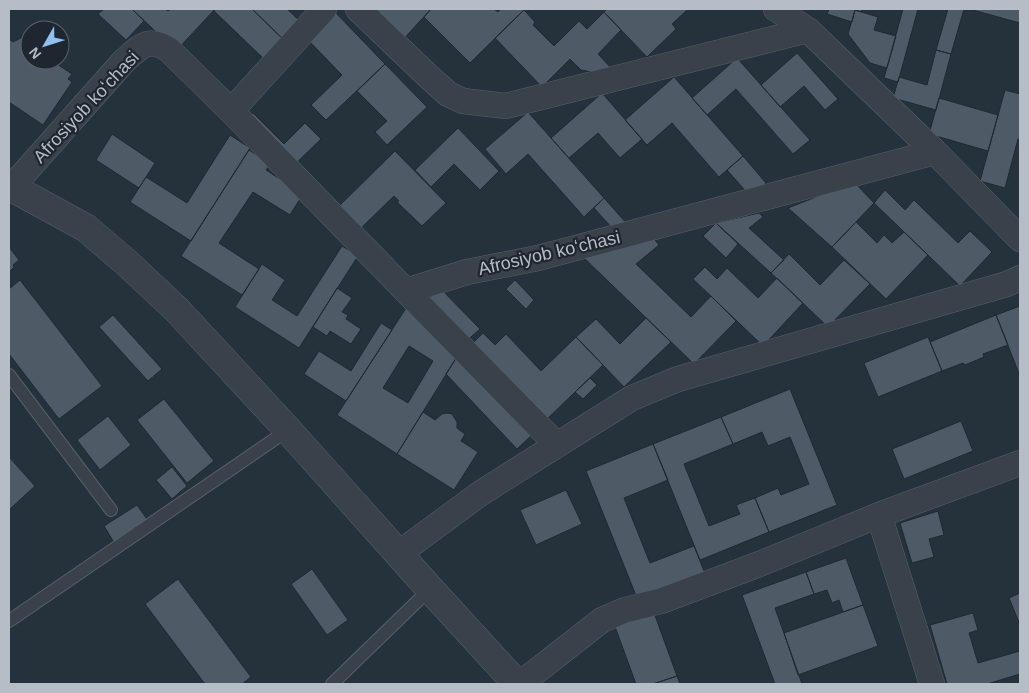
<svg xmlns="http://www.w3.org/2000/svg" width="1029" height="693" font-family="Helvetica,sans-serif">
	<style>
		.building { fill: #4e5b66; stroke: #202932; fill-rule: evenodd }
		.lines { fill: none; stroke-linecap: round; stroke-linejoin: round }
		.service-casing { stroke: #576069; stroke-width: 14 }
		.minor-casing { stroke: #576069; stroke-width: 26 }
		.tertiary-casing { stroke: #576069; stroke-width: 29 }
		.service { stroke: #39424b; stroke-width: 12 }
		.minor { stroke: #39424b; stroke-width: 25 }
		.tertiary { stroke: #39424b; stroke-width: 28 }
		.labels { text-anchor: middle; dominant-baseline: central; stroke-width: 4.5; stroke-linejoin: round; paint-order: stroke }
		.street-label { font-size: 18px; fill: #b5bdc7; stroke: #1e2730 }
	</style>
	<rect width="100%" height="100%" fill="#25313b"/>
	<path class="building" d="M104,9H132L144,21L126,40L98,14Z
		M132,9H165L168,11L171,9H215L176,51Z
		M216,9H252L284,40L265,60L214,11Z
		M252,9H287L301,22L284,40Z
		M363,9H431L400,43Z
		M431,9H494L498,12L501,9H525L470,63L424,17Z
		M607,9H686L687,10L672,24L676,29L647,57L604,12Z
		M829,9H862L861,12L855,10L852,22L827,14Z
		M903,9H918L898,82L884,78Z
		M948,9H964L951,54L936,50Z
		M969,9H1020V23Z
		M524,10L535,22L533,25L554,46L579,21L587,29L604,12L621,30L598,54L613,70L602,74L581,70L570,59L542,87L495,38Z
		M855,10L878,17L874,30L896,36L887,68L870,63L848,34Z
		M335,12L385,64L326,120L311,105L342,75L307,39Z
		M23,37L30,38V60H40L47,65L51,60L72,74L68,79L72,82L43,125L9,102V39L13,42Z
		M936,50L951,54L936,110L893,98L899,77L927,85Z
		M797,53L838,99L825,110L804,86L780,107L761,85Z
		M737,58L810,140L793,154L736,89L707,115L692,98Z
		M385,64L427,107L387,145L375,132L387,121L357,91Z
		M674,77L743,156L719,177L672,123L647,145L625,120Z
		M1005,90L1020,94V140L1018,139L1005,188L980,181Z
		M602,93L642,139L620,158L598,133L569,158L551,138Z
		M939,98L998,115L988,151L929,134Z
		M528,112L604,198L584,217L528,154L506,174L485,149Z
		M253,113L284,144L305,123L321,139L290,169L243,122Z
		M458,128L499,171L480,190L454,164L431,187L415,170Z
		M112,134L155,163L139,188L96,160Z
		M230,135L250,148L191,241L130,202L146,177L187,203Z
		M249,150L270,164L266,170L303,194L290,215L253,192L219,243L259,269L242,295L181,256Z
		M395,151L446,203L422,226L397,202L399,201L394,196L357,232L336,209Z
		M743,156L766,183L751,197L727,170Z
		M854,182L874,203L832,247L788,208Z
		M885,190L905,210L914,200L958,243L970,231L992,252L960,286L874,203Z
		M604,198L628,225L612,228L594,208Z
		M759,213L763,217L749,228L784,260L771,273L716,223Z
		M856,222L877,243L884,235L892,243L904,232L928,255L886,299L832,247Z
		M716,223L738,244L726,258L703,236Z
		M650,234L659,245L636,264L691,317L711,296L736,321L694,364L583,257Z
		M342,246L358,256L299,348L235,307L262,264L285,280L272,300L297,316Z
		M9,247L19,260L13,265L14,267L9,272Z
		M789,254L820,285L844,260L870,284L828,327L771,273Z
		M705,267L717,279L727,268L758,298L777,278L803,303L763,346L693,279Z
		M20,280L102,386L59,419L9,354V289Z
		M515,280L534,300L526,309L506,289Z
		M337,288L352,298L342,312L348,315L346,319L361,329L351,344L330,331L327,336L313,327Z
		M440,288L480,329L463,344L424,304Z
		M408,305L458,355L397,454L337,415ZM409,346L433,361L408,403L383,388Z
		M1020,306V376L996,315Z
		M113,315L162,369L148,381L99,327Z
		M996,315L1008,345L983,354L984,357L965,365L963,363L942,371L930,342Z
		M646,318L671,342L624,387L576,337L596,319L620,344Z
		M381,323L392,330L346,401L304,374L319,351L351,371Z
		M483,333L495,345L506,334L541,371L576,337L603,365L542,424L469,347Z
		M928,337L942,371L878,397L864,363Z
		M458,355L534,433L517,449L446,374Z
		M590,378L597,385L583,399L575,392Z
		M790,389L837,505L769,532L755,498L778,488L781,495L809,484L790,437L768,446L762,432L733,444L721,417Z
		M164,399L214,461L187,483L137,420Z
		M423,412L435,420L442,414L447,413L452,414L457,422V428L465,434L461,441L478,452L454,490L397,454Z
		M108,416L131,445L100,470L77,440Z
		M721,417L733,444L684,464L709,526L740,514L736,505L755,498L769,532L700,560L653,444Z
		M961,421L973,451L904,479L892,449Z
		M653,444L668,480L624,498L650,563L694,546L706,576L639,603L586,471Z
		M9,457L35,486L9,510Z
		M172,467L187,486L172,499L156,480Z
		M566,490L582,524L536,545L520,510Z
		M137,505L149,522L115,544L104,526Z
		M938,511L944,535L929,539L934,557L912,563L900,523Z
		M846,558L863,605L843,612L839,600L832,603L827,590L814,594L806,572Z
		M312,569L348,620L327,635L291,584Z
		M806,572L814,594L775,608L802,684H775L742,595Z
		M178,579L251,677L242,684H205L145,604Z
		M1020,593V625L1009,598Z
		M863,605L878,646L798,675L784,633Z
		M653,610L677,676L653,684H636L614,624Z
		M973,613L978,630L969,633L978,663L1020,651V674L987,684H947L930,625Z
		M677,676L680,684H653Z"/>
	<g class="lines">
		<g class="service-casing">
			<path id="service" d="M9,375L111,510
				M9,621L288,430
				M332,684L430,589"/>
		</g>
		<g class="minor-casing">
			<path id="minor" d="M358,9L428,76L448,94L463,101L506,106L808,30L935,152L1020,239
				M776,9L808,30
				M231,111L406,291L467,272L538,258L935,152
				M11,188L124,61C140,47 148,36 169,50L231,111L324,9
				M406,291L557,445
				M879,515L932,684
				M398,554L481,493L557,445L632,398L678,379L1007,284L1020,278
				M520,684L602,620L625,610L661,601L757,565L879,515L1020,463"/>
		</g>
		<g class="tertiary-casing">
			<path id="tertiary" d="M9,186L86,228L128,264L177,310L288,430L430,589L517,684"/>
		</g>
		<use href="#service" class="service"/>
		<use href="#minor" class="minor"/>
		<use href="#tertiary" class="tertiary"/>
	</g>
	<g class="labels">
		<g class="street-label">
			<text transform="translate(86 107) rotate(-47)">Afrosiyob koʻchasi</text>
			<text transform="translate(549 253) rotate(-13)">Afrosiyob koʻchasi</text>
		</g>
	</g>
	<rect width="1029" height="693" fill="none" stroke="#b5bdc7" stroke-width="20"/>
	<g transform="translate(45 45) rotate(231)"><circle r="24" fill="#1e2730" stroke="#5a636c"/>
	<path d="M0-4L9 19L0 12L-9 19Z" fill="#91bfef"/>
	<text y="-8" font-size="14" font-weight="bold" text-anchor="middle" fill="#b5bdc7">N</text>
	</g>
</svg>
